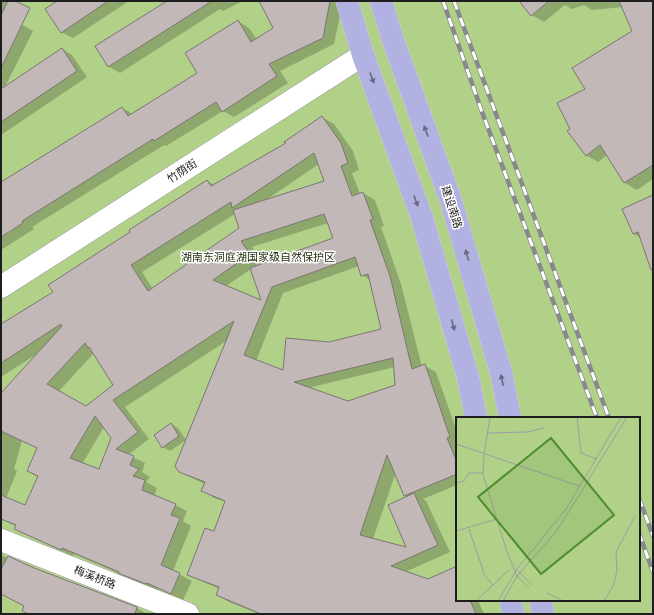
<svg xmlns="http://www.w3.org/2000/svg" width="654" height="615" font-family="Poppins,'Noto Sans SC',sans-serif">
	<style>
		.green { fill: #b1d189; fill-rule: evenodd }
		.shadow { fill: #0003; fill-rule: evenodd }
		.building { fill: #c1b8b7; stroke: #7d7574; fill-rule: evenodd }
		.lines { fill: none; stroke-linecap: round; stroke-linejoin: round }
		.secondary-casing { stroke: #9999a0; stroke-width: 23 }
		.primary-casing { stroke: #cecece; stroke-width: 23 }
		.secondary { stroke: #fff; stroke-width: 22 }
		.primary { stroke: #b2b2e2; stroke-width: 22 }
		.rail-casing { stroke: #88888d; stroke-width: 4.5 }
		.rail { stroke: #fff; stroke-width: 3; stroke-dasharray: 9; stroke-linecap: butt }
		.oneway { fill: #686882 }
		.labels { text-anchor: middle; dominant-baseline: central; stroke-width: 3; stroke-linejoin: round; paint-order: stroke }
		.street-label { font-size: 11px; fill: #1e1e21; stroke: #fff }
		.park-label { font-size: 11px; fill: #25330f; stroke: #fff }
		.inset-road { fill: none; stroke: #9d9da3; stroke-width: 1 }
		.view { fill: #4e8e2e; fill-opacity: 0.15; stroke: #4e8e2e; stroke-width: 2 }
		.inset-edge { fill: none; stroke: #1e1e21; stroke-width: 2 }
	</style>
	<rect width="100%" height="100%" fill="#f2f2f9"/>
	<path class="green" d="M1,1H653V614H1ZM457,418H639V600H457Z"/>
	<path class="shadow" d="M1,1H13L30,11L6,35V36L23,25L33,31L5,87L62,49L72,55L87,77L1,135Z
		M59,1H129L73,38L61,32Z
		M169,1H243L223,11L220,9L120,73L108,66Z
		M260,1H339L342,7L334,44L280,71L288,83L234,117L223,111L166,146L164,145L32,227L34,229L1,250V184L122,108L133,114L198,73L238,21L249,28L257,40L274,28Z
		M520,1H653V179L637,190L625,183L607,155L598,162L586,155L571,129L586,89L633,32L623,7L592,10L584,5L572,9L565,5L544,22L532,15Z
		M322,117L334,124L353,151L359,170L352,173L360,194L363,193L375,200L384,226L381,227L401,284L422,367L425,366L436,372L457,432V485L423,499L426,501L450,552L405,572L428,580L457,569V600H478L484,614H259L229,602L217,595L220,589L201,581L189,575L215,533L226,502L214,498L203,491L205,484L192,478L179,471L228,340L125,407L149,439L128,455L145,463L142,472L150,477L146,482L157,488L154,496L175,505L187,511L183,521L191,526L173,571L192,581L183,600L159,589L158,590L131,579L125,576L74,554L73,556L27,535L15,528L16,526L1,519V394L37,354L1,377V326L54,292L207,181L214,185L287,144ZM319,164L325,182L266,200ZM235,214L240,229L153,289L142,272ZM328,223L334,239L253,268L261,261L252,247ZM359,266L362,275L370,280L382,330L330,343L284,372L256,361L283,293ZM251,269L263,302L226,286ZM94,353L115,386L86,407L59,391ZM395,367L396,385L348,402L308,388ZM104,427L112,437L100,471L82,464ZM22,441L38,448L28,471L38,477L25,507L6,498L17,471L14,469ZM396,472L405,495L408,497V548L373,539Z
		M653,196V273L641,238L634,234Z
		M171,424L178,428L186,440L170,451L163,447Z
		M1,555L33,569L137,608L147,614H28L23,611L25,606L1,593Z"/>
	<path class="building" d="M8,1H15L30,8L1,68V15Z
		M57,1H108L61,33L45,9Z
		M167,1H212L108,67L95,46Z
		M259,1H330L323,38L269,64L277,76L222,112L216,102L154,141L153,139L22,221L23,223L1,237V182L122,107L128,116L197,73L185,53L238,20L251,42L273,28Z
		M519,1H549L531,16Z
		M619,1H653V165L624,183L600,145L586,156L567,131L570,129L557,103L585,89L572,68L632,31Z
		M62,48L77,71L1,122V89Z
		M322,116L341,143L348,163L341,166L352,196L363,192L373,219L370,220L390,276L412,369L425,364L450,437L447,438L457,462V474L404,496L387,455L360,535L406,547L388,505L414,493L438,545L391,566L428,579L457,566V600H470L476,614H261L216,595L219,587L187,575L205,528L214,531L225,501L201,491L205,482L179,472L175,466L234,321L113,400L138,432L116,449L134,456L130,465L139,469L133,476L145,480L142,490L176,504L171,515L180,518L161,565L180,573L171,594L147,583L146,584L118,573L119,572L62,548L61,550L14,529L16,525L1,519V495L25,505L38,476L27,471L37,448L1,431V393L62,326L61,324L1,363V324L53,292L48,285L130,232L129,230L207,180L211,186L286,143L284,142ZM314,153L324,181L233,210L239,228L148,291L131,265L231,202L232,208ZM324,214L333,238L250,268L261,300L213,280L250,254L241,241ZM355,257L361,276L368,274L381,329L329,342L286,338L283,370L244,355L272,287ZM85,343L88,348L89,347L113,385L86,406L47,384ZM393,358L395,385L348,401L294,382ZM95,416L111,438L99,469L70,458Z
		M653,195V269L651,270L638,232L633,234L622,209Z
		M171,423L179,436L162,448L154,435Z
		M8,556L34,568L137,607L135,614H29L22,611L24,606L1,594V569Z"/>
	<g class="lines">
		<g class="secondary-casing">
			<path id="secondary" d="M1,287L363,55
				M1,540L188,614"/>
		</g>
		<g class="primary-casing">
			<path id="primary" d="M347,1L363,55L422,218L468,377L476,418
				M381,1L393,40L451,201L502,376L510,418
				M511,600L513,614
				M541,600L543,614"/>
		</g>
		<use href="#secondary" class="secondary"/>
		<use href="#primary" class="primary"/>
		<g class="rail-casing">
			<path id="rail" d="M443,1L482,112L597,418
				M454,1L609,418
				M639,498L653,536
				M639,533L653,572"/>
		</g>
		<use href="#rail" class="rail"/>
	</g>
	<defs><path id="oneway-solid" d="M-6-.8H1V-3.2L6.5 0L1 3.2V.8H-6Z"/></defs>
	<g class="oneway">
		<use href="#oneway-solid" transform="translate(372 78) rotate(70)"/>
		<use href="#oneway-solid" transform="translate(426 131) rotate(-110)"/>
		<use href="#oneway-solid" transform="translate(416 201) rotate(70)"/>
		<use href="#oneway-solid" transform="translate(467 255) rotate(-106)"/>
		<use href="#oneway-solid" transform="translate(453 325) rotate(74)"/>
		<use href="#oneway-solid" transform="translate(502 380) rotate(-102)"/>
	</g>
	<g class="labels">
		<g class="street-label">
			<text transform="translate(182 171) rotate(-33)">竹荫街</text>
			<text transform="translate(452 207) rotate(72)">建设南路</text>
			<text transform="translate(95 577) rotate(22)">梅溪桥路</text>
		</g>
		<g class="park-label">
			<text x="258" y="257">湖南东洞庭湖国家级自然保护区</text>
		</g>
	</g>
	<g transform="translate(456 417)">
		<rect width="184" height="184" fill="#f2f2f9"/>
		<path d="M0,0H184V184H0Z" fill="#b1d189"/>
		<path class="inset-road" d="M121,0L125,36L141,42M32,16L71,15L88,11M0,27L123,69M28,38L34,0M28,38L27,58L51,135L61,159L73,171M0,66L8,64L13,56H27M13,112L29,159L37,168L53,153M0,114L41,102M62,154L76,168M91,176L107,184M20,184L37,168M42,184L61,152L110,92L165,0M47,184L61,159L99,116L114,93L171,0M148,184L157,169L161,154L160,135L179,99"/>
		<path class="view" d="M95,21L158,98L85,157L22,80Z"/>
		<rect width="184" height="184" class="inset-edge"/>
	</g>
	<rect width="654" height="615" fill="none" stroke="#1e1e21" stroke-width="4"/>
</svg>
